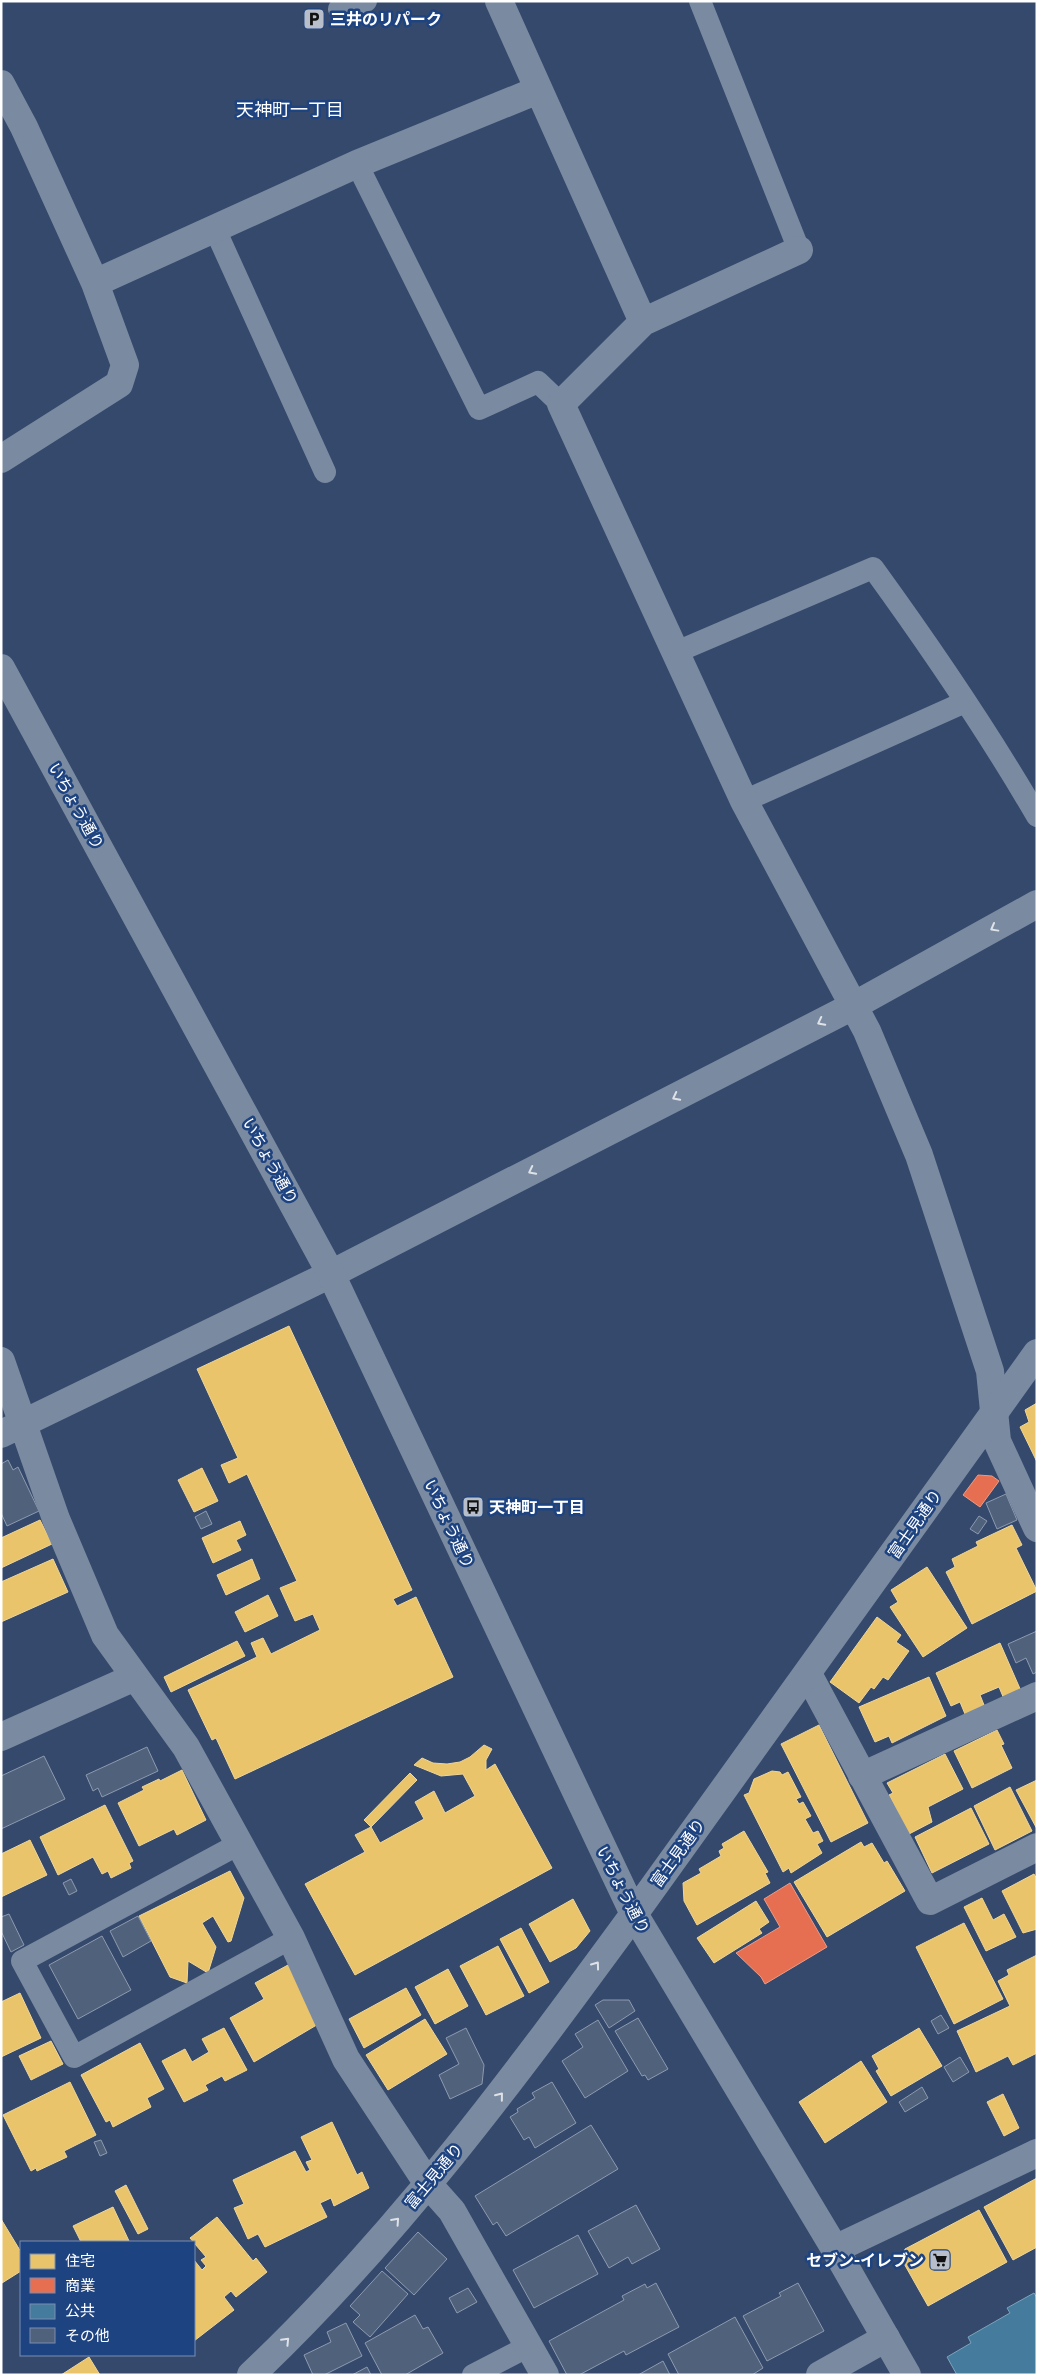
<svg xmlns="http://www.w3.org/2000/svg" width="1038" height="2376" font-family="'Fira Sans Condensed','Noto Sans JP',sans-serif">
	<style>
		.homes { fill: #e9c46a; stroke: #f0d697 }
		.shops { fill: #e76f51; stroke: #ee9a85 }
		.public { fill: #457b9d; stroke: #7da3ba }
		.building { fill: #50617c; stroke: #8e9aaf }
		.lines { fill: none; stroke-linecap: round; stroke-linejoin: round }
		.service { stroke: #7a8aa1; stroke-width: 22 }
		.minor { stroke: #7a8aa1; stroke-width: 28 }
		.tertiary { stroke: #7a8aa1; stroke-width: 28 }
		.oneway { stroke: #dee2e8 }
		.labels { text-anchor: middle; dominant-baseline: central; stroke-width: 5; stroke-linejoin: round; paint-order: stroke }
		.poi-label { font-size: 16px; font-weight: bold; fill: #fff; stroke: #1e4381; text-anchor: start }
		.street-label { font-size: 16px; fill: #fff; stroke: #1e4381 }
		.neighbourhood-label { font-size: 18px; fill: #fff; stroke: #1e4381 }
	</style>
	<rect width="100%" height="100%" fill="#34496b"/>
	<path class="homes" d="M289,1326L412,1590L393,1599L397,1606L416,1597L453,1677L235,1779L216,1738L212,1740L188,1690L257,1657L251,1643L263,1638L271,1654L320,1630L313,1614L295,1621L280,1588L297,1581L247,1474L229,1483L221,1465L238,1458L197,1369Z
		M1037,1403V1462L1020,1427L1029,1422L1025,1410Z
		M202,1468L218,1501L194,1512L178,1480Z
		M40,1520L52,1544L1,1568V1538Z
		M240,1521L246,1535L236,1540L241,1550L213,1563L202,1538Z
		M1012,1525L1022,1545L1016,1548L1037,1591L972,1624L946,1572L955,1567L952,1559L978,1546L976,1542Z
		M53,1559L68,1592L1,1622V1582Z
		M252,1559L260,1579L226,1595L217,1575Z
		M927,1567L967,1628L923,1657L890,1607L898,1602L891,1590Z
		M268,1595L278,1616L245,1632L235,1612Z
		M877,1617L901,1635L896,1642L909,1651L888,1680L883,1677L874,1689L871,1687L859,1703L830,1682Z
		M237,1641L245,1656L171,1692L164,1677Z
		M1000,1643L1021,1691L1004,1699L999,1687L980,1695L984,1705L965,1714L960,1702L951,1706L936,1673Z
		M929,1677L946,1716L892,1743L889,1736L875,1742L859,1707Z
		M819,1725L868,1823L831,1842L781,1744Z
		M997,1730L1004,1744L1001,1745L1012,1768L972,1788L954,1751Z
		M484,1745L492,1749L486,1760V1770L495,1764L552,1868L355,1975L305,1884L365,1852L355,1835L371,1827L380,1843L424,1819L415,1802L434,1791L445,1813L475,1796L463,1774L441,1776L414,1765L422,1758L433,1763L447,1764L460,1762L470,1757Z
		M945,1754L963,1789L928,1807L932,1822L909,1834L889,1795L893,1793L887,1783Z
		M182,1770L206,1820L177,1835L174,1829L139,1846L118,1803L144,1790L142,1787L159,1779L160,1781Z
		M772,1771L780,1772L782,1775L788,1772L801,1797L796,1799L799,1804L803,1802L811,1816L805,1819L813,1833L818,1831L823,1841L817,1844L822,1853L791,1873L789,1868L783,1872L744,1795L749,1793L754,1779Z
		M410,1773L417,1780L371,1827L364,1820Z
		M1037,1780V1829L1016,1790Z
		M1010,1787L1032,1831L995,1850L974,1806Z
		M105,1805L133,1861L129,1863L131,1868L111,1878L108,1871L102,1874L93,1857L58,1875L40,1837Z
		M971,1808L989,1844L932,1873L915,1837Z
		M744,1831L768,1872L765,1873L770,1883L697,1925L684,1901L683,1883L701,1873L699,1869L721,1856L719,1851L724,1848L722,1844Z
		M30,1840L47,1875L1,1897V1854Z
		M861,1842L864,1847L872,1843L884,1863L887,1861L905,1891L827,1937L794,1882Z
		M230,1871L244,1898L231,1941L228,1942L213,1916L202,1923L216,1947L208,1973L188,1961L187,1983L170,1977L139,1916Z
		M1034,1874L1037,1879V1929L1023,1933L1002,1891Z
		M982,1898L993,1920L1004,1914L1016,1937L986,1951L964,1907Z
		M573,1899L590,1931L576,1948L550,1962L529,1924Z
		M756,1901L769,1922L759,1929L762,1933L714,1963L697,1938Z
		M964,1923L1003,1999L954,2024L916,1947Z
		M521,1928L549,1982L529,1993L500,1939Z
		M498,1946L524,1996L486,2015L460,1966Z
		M1037,1955V2053L1013,2065L1008,2056L976,2072L957,2031L1010,2006L998,1981L1009,1975L1007,1970Z
		M288,1965L320,2023L254,2062L230,2018L264,1999L255,1983Z
		M448,1969L468,2006L435,2024L415,1987Z
		M406,1988L421,2015L364,2048L349,2019Z
		M20,1993L41,2038L1,2057V2002Z
		M425,2019L447,2054L388,2090L366,2055Z
		M224,2028L247,2070L225,2081L222,2076L205,2085L208,2090L184,2102L162,2061L185,2049L192,2062L209,2052L202,2039Z
		M919,2028L942,2066L891,2096L876,2071L879,2069L872,2056Z
		M51,2041L63,2064L31,2080L19,2056Z
		M140,2043L164,2089L147,2098L151,2107L113,2127L110,2120L106,2122L81,2075Z
		M861,2061L887,2102L825,2143L799,2102Z
		M70,2082L96,2135L64,2151L67,2157L37,2171L36,2168L31,2171L3,2115Z
		M1003,2094L1019,2128L1004,2136L987,2102Z
		M332,2122L357,2175L362,2172L369,2188L334,2206L331,2198L320,2203L327,2217L265,2247L258,2234L248,2239L234,2208L244,2204L233,2180L295,2151L306,2172L310,2170L306,2162L312,2160L301,2137Z
		M1037,2178V2247L1013,2260L984,2207Z
		M126,2185L148,2229L138,2234L115,2191Z
		M113,2207L129,2241L81,2242L73,2226Z
		M979,2210L1007,2262L928,2306L902,2260L905,2249Z
		M217,2217L253,2261L256,2258L267,2272L236,2297L231,2291L224,2297L234,2310L194,2341V2260L202,2270L206,2266L201,2260L206,2257L190,2238Z
		M1,2219L21,2252V2271L2,2283Z
		M89,2357L100,2375H61Z"/>
	<path class="shops" d="M978,1475L992,1476L999,1481L980,1507L963,1495Z
		M790,1883L827,1947L765,1984L761,1977L736,1953L780,1927L764,1899Z"/>
	<path class="public" d="M1034,2293L1037,2298V2375H957L947,2357L971,2343L968,2337L1010,2313L1007,2308Z"/>
	<path class="building" d="M8,1460L13,1470L18,1467L39,1511L7,1526L1,1513V1464Z
		M1006,1494L1017,1520L997,1529L986,1503Z
		M206,1511L212,1524L201,1529L195,1517Z
		M979,1516L987,1521L978,1534L970,1529Z
		M1037,1631V1672L1033,1674L1026,1658L1016,1663L1008,1644Z
		M147,1747L158,1771L102,1797L98,1788L93,1791L86,1775Z
		M44,1756L65,1799L1,1829V1776Z
		M71,1879L77,1891L69,1895L63,1883Z
		M9,1914L24,1945L11,1952L1,1931V1917Z
		M138,1916L151,1941L123,1957L110,1931Z
		M102,1936L131,1990L78,2019L49,1965Z
		M603,2000H629L635,2011L609,2028L595,2005Z
		M941,2015L949,2028L938,2034L931,2021Z
		M638,2018L668,2069L648,2080L645,2075L642,2076L615,2031Z
		M598,2020L628,2071L585,2098L562,2061L583,2047L575,2034Z
		M466,2028L484,2065L482,2084L450,2099L439,2075L459,2064L446,2038Z
		M960,2057L969,2072L953,2082L944,2067Z
		M552,2082L576,2123L535,2148L529,2137L524,2140L510,2117L518,2112L517,2109L535,2098L532,2093Z
		M922,2087L928,2098L905,2112L899,2102Z
		M591,2125L618,2169L506,2236L497,2222L493,2225L475,2196Z
		M101,2140L107,2153L100,2156L94,2142Z
		M636,2205L660,2249L632,2264L628,2257L609,2268L588,2231Z
		M418,2232L447,2259L414,2295L385,2268Z
		M578,2235L598,2274L534,2308L513,2270Z
		M382,2271L408,2294L370,2337L353,2322L360,2315L350,2306Z
		M656,2283L679,2327L626,2355L624,2351L579,2375H567L549,2341L624,2300L622,2296L645,2284L647,2288Z
		M798,2283L824,2331L767,2361L743,2316L781,2296L779,2293Z
		M468,2288L477,2302L457,2313L449,2298Z
		M415,2315L423,2329L428,2327L443,2353L405,2375H382L365,2343Z
		M735,2317L763,2368L752,2375H679L668,2354Z
		M346,2323L362,2356L324,2375H313L304,2355L331,2342L327,2332Z
		M663,2361L670,2375H638Z
		M367,2367L371,2375H352Z"/>
	<g class="lines">
		<path class="service" d="M700,1L799,250
			M339,9L366,1
			M357,164L479,409L538,382L561,404
			M214,227L325,472
			M674,653L873,568C931,648 987,730 1037,816
			M744,801L965,702
			M239,1844L22,1961L74,2057L291,1938
			M473,2375L529,2346"/>
		<path class="minor" d="M499,1L643,322
			M1,84L24,127L95,283L125,365L119,384L1,459
			M799,250L643,322L561,404L744,801L867,1031L919,1155L990,1371L997,1441L1037,1528
			M95,283L357,164L538,90
			M1,1361L56,1519L105,1635L186,1747L291,1938L346,2059L428,2184L452,2211L545,2375
			M1,1434L331,1274L855,1005L1037,904
			M808,1674L930,1901L1037,1847
			M1,1737L135,1677
			M862,1776L1037,1696
			M835,2249L1037,2153
			M251,2375C397,2237 516,2075 634,1914
			M820,2375L886,2338"/>
		<path class="tertiary" d="M1,668L331,1274L634,1914L835,2249L907,2375
			M634,1914L1037,1353"/>
	</g>
	<defs><path id="oneway-chevron" d="M-2-3.5L2.5 0L-2 3.5" fill="none" stroke-width="1.6" stroke-linecap="round" stroke-linejoin="round" transform="scale(1.25)"/></defs>
	<g class="oneway">
		<use href="#oneway-chevron" transform="translate(994 928) rotate(151)"/>
		<use href="#oneway-chevron" transform="translate(821 1022) rotate(153)"/>
		<use href="#oneway-chevron" transform="translate(676 1097) rotate(153)"/>
		<use href="#oneway-chevron" transform="translate(532 1171) rotate(153)"/>
		<use href="#oneway-chevron" transform="translate(596 1965) rotate(-54)"/>
		<use href="#oneway-chevron" transform="translate(500 2096) rotate(-51)"/>
		<use href="#oneway-chevron" transform="translate(396 2221) rotate(-48)"/>
		<use href="#oneway-chevron" transform="translate(286 2341) rotate(-46)"/>
	</g>
	<defs>
		<g id="parking-square" transform="scale(1.125)"><rect x="-9" y="-9" width="18" height="18" rx="4" fill="#b8bfcb" stroke="#1e4381"/><path d="M-3.5-5.5H1a3.5 3.5 0 0 1 0 7H-1V5.5H-3.5ZM-1-3.4V-.6H.8a1.4 1.4 0 0 0 0-2.8Z" fill="#111"/></g>
		<g id="bus-square" transform="scale(1.125)"><rect x="-9" y="-9" width="18" height="18" rx="4" fill="#b8bfcb" stroke="#1e4381"/><path d="M-5-6H5V4H4V6H2V4H-2V6H-4V4H-5ZM-3.5-4V0h7V-4ZM-3.5 1.2v1.5H-2V1.2ZM2 1.2v1.5H3.5V1.2Z" fill="#111"/></g>
		<g id="supermarket-square" transform="scale(1.125)"><rect x="-9" y="-9" width="18" height="18" rx="4" fill="#b8bfcb" stroke="#1e4381"/><path d="M-6-5.5h2.5l.6 2H6L4.5 2H-2.5L-4.4-4H-6ZM-1.5 3.2a1.3 1.3 0 1 0 .1 0ZM3 3.2a1.3 1.3 0 1 0 .1 0Z" fill="#111"/></g>
	</defs>
	<g fill-rule="evenodd">
		<use href="#parking-square" x="314" y="19"/>
		<use href="#bus-square" x="473" y="1507"/>
		<use href="#supermarket-square" x="940" y="2260"/>
	</g>
	<g class="labels">
		<g class="poi-label">
			<text x="330" y="19">三井のリパーク</text>
			<text x="489" y="1507">天神町一丁目</text>
			<text x="924" y="2260" text-anchor="end">セブン-イレブン</text>
		</g>
		<g class="street-label">
			<text transform="translate(76 806) rotate(61)">いちょう通り</text>
			<text transform="translate(270 1161) rotate(61)">いちょう通り</text>
			<text transform="translate(449 1524) rotate(65)">いちょう通り</text>
			<text transform="translate(915 1524) rotate(-55)">富士見通り</text>
			<text transform="translate(678 1853) rotate(-54)">富士見通り</text>
			<text transform="translate(623 1890) rotate(63)">いちょう通り</text>
			<text transform="translate(434 2176) rotate(-50)">富士見通り</text>
		</g>
		<g class="neighbourhood-label">
			<text x="290" y="110">天神町一丁目</text>
		</g>
	</g>
	<rect width="1038" height="2376" fill="none" stroke="#ffffff" stroke-width="5"/>
	<rect x="20" y="2241" width="175" height="115" fill="#1e4381" stroke="#788eb3"/>
	<rect x="30" y="2254" width="25" height="15" fill="#e9c46a" stroke="#788eb3"/>
	<text x="65" y="2266" font-size="15" fill="#ffffff">住宅</text>
	<rect x="30" y="2278" width="25" height="15" fill="#e76f51" stroke="#788eb3"/>
	<text x="65" y="2291" font-size="15" fill="#ffffff">商業</text>
	<rect x="30" y="2304" width="25" height="15" fill="#457b9d" stroke="#788eb3"/>
	<text x="65" y="2316" font-size="15" fill="#ffffff">公共</text>
	<rect x="30" y="2328" width="25" height="15" fill="#50617c" stroke="#788eb3"/>
	<text x="65" y="2341" font-size="15" fill="#ffffff">その他</text>
</svg>
